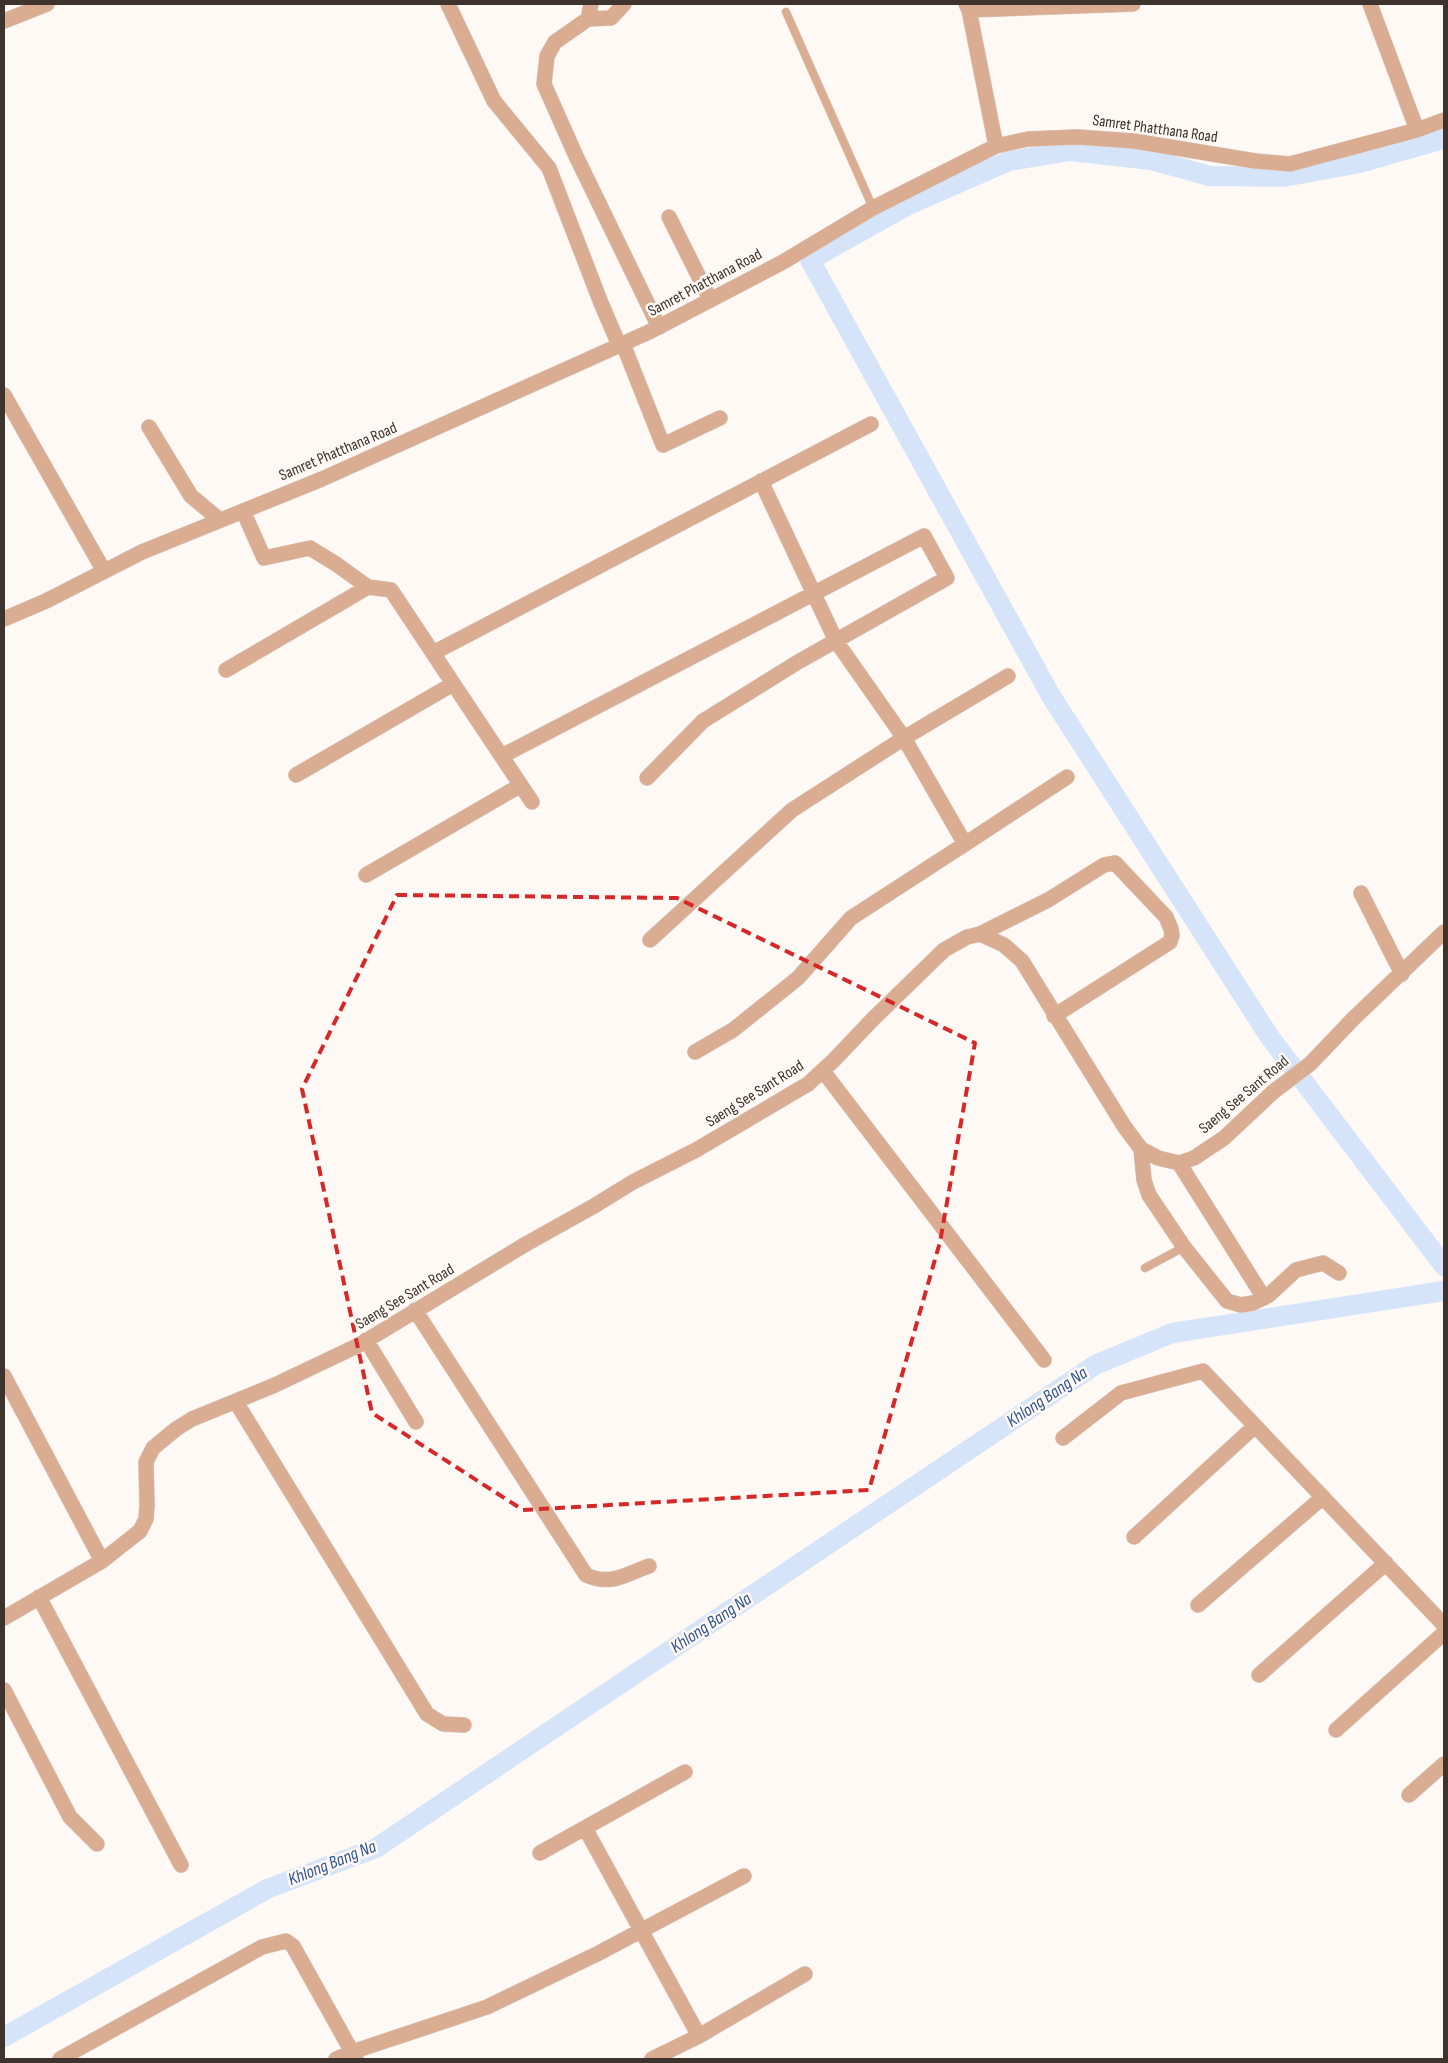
<svg xmlns="http://www.w3.org/2000/svg" width="1448" height="2063" font-family="'Sofia Sans Condensed',sans-serif">
	<style>
		.lines { fill: none; stroke-linecap: round; stroke-linejoin: round }
		.canal { stroke: #d6e4f9; stroke-width: 20 }
		.service-casing { stroke: #dcd6d1; stroke-width: 9 }
		.minor-casing { stroke: #dcd6d1; stroke-width: 16 }
		.tertiary-casing { stroke: #dcd6d1; stroke-width: 16 }
		.service { stroke: #daad93; stroke-width: 8 }
		.minor { stroke: #daad93; stroke-width: 15 }
		.tertiary { stroke: #daad93; stroke-width: 15 }
		.marked { fill: none; stroke: #d62828; stroke-width: 4; stroke-dasharray: 10 6; stroke-linejoin: round }
		.labels { text-anchor: middle; dominant-baseline: central; stroke-width: 5; stroke-linejoin: round; paint-order: stroke }
		.street-label { font-size: 16px; fill: #3f342d; stroke: #fff9f5 }
		.water-label { font-size: 18px; font-style: italic; fill: #2f5493; stroke: #fff9f5 }
	</style>
	<rect width="100%" height="100%" fill="#fff9f5"/>
	<g class="lines">
		<path class="canal" d="M1444,139L1360,163L1284,177L1210,176L1151,160L1070,151L1009,161L908,205L810,260L1051,696L1269,1036L1444,1266
			M4,2037L267,1889L376,1848L1095,1365L1172,1333L1444,1291"/>
		<g class="service-casing">
			<path id="service" d="M786,12L873,208
				M1145,1268L1184,1247"/>
		</g>
		<g class="minor-casing">
			<path id="minor" d="M448,4L494,101L549,168L601,303L619,345
				M624,4L611,18L588,19L555,42L547,56L544,84L575,154L659,327
				M966,4L969,10L996,146
				M1370,4L1417,130
				M969,10L1133,4
				M588,19L591,4
				M4,21L47,4
				M669,217L710,299
				M623,344L663,445L720,418
				M4,395L104,571
				M149,427L191,496L220,520
				M243,511L264,558L310,548L336,564L368,587L391,590L532,802
				M433,653L871,424
				M226,670L368,587
				M502,756L924,536L947,578L798,662L703,721L647,778
				M296,775L453,684
				M965,844L1067,777
				M366,875L521,785
				M1361,893L1402,974
				M980,934L1048,900L1104,865L1115,863L1166,917L1171,929L1172,935L1170,942L1054,1016
				M650,940L792,810L904,738L1008,676
				M695,1052L733,1030L798,978L851,918L965,844L904,738L836,641L761,481
				M823,1071L1044,1360
				M1141,1149L1144,1180L1149,1195L1184,1247L1227,1301L1241,1305L1253,1303L1269,1295L1296,1270L1323,1263L1339,1273
				M1179,1163L1264,1298
				M415,1310L586,1575C611,1586 624,1575 649,1566
				M366,1340L416,1422
				M4,1376L102,1561
				M236,1402L427,1714L443,1724L464,1725
				M1063,1438L1121,1393L1203,1371L1444,1625
				M1134,1537L1255,1426
				M39,1597L181,1865
				M1198,1605L1323,1497
				M4,1618L102,1561L140,1531L146,1519L147,1505L146,1462L153,1448L176,1429L192,1419L275,1385L359,1345L526,1244L594,1206L633,1182L696,1150L808,1084L833,1061L873,1019L944,950L967,937L980,934L1004,945L1022,961L1124,1126L1141,1149L1158,1158L1179,1163L1194,1158L1224,1138L1273,1092L1310,1064L1353,1019L1444,932
				M1259,1675L1386,1563
				M4,1690L70,1817L97,1844
				M1336,1730L1444,1633
				M1409,1795L1444,1764
				M585,1828L699,2036
				M540,1853L685,1772
				M60,2059L262,1947L286,1941L293,1946L356,2059
				M336,2059L352,2052L487,2007L597,1954L744,1876
				M652,2059L699,2036L805,1974"/>
		</g>
		<g class="tertiary-casing">
			<path id="tertiary" d="M4,619L46,601L142,552L322,479L649,332L783,262L873,208L996,146L1028,139L1077,137L1134,141L1255,161L1290,164L1417,130L1444,120"/>
		</g>
		<use href="#service" class="service"/>
		<use href="#minor" class="minor"/>
		<use href="#tertiary" class="tertiary"/>
	</g>
	<path class="marked" d="M397,895L677,898L975,1043L940,1242L869,1490L523,1510L372,1413L302,1089Z"/>
	<g class="labels">
		<g class="street-label">
			<text transform="translate(1155 129) rotate(8)">Samret Phatthana Road</text>
			<text transform="translate(705 283) rotate(-28)">Samret Phatthana Road</text>
			<text transform="translate(338 452) rotate(-23)">Samret Phatthana Road</text>
			<text transform="translate(755 1094) rotate(-32)">Saeng See Sant Road</text>
			<text transform="translate(1244 1095) rotate(-40)">Saeng See Sant Road</text>
			<text transform="translate(405 1297) rotate(-31)">Saeng See Sant Road</text>
		</g>
		<g class="water-label">
			<text transform="translate(1047 1397) rotate(-34)">Khlong Bang Na</text>
			<text transform="translate(711 1623) rotate(-34)">Khlong Bang Na</text>
			<text transform="translate(332 1863) rotate(-22)">Khlong Bang Na</text>
		</g>
	</g>
	<rect width="1448" height="2063" fill="none" stroke="#3f342d" stroke-width="10"/>
</svg>
